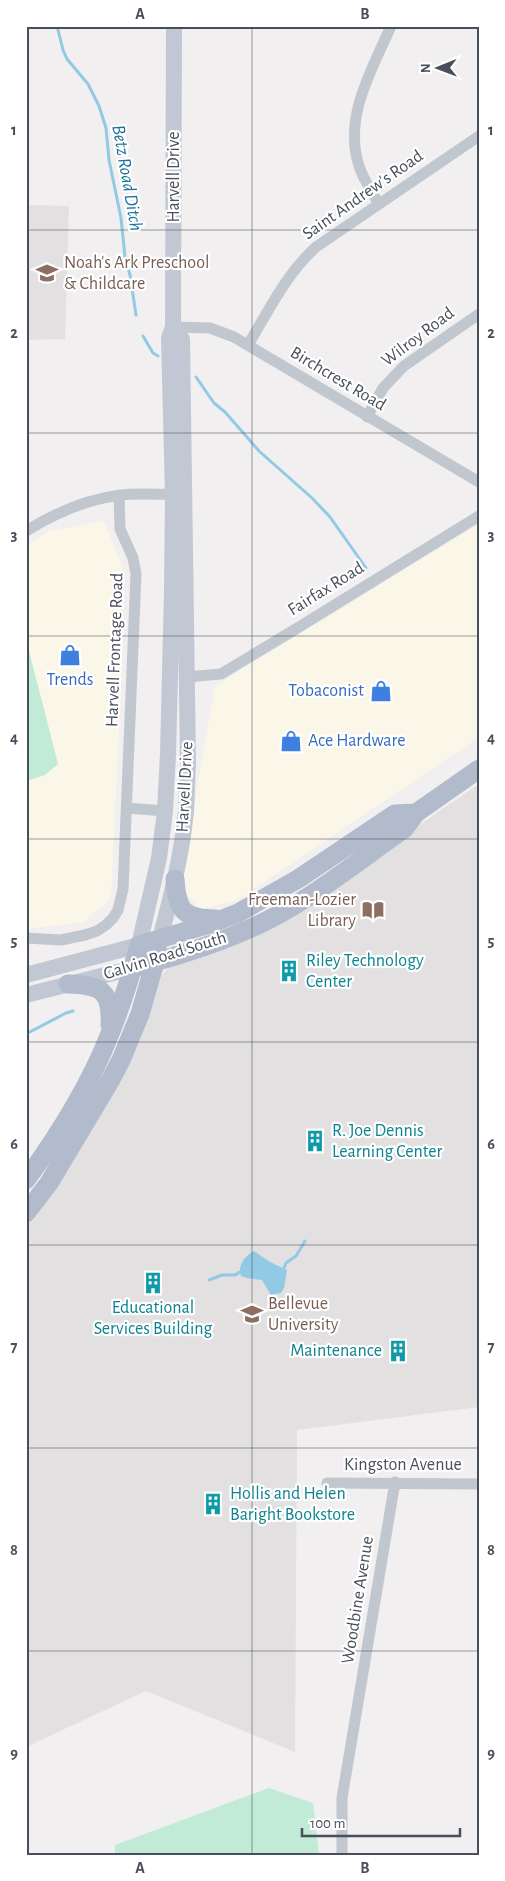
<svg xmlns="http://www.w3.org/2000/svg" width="505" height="1881" font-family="'Alegreya Sans',sans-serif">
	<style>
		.commercial { fill: #faf7e9 }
		.education { fill: #e2e0e0 }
		.green { fill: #c1ebd6 }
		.water { fill: #92c9e4 }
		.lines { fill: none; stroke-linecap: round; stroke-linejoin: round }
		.stream { stroke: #92c9e4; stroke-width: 3 }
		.minor { stroke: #c0c7cf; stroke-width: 11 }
		.secondary { stroke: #c1c8d4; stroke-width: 16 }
		.primary { stroke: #b1bbcb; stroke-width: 19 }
		.grid { fill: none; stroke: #484f5a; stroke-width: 1; stroke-opacity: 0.55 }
		.labels { text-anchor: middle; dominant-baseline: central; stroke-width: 4.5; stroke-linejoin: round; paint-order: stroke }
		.street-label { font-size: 18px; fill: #484f5a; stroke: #fff }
		.education-label { font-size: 18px; fill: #785e54; stroke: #fff; text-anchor: start }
		.shop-label { font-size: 18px; fill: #366cbe; stroke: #fff }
		.culture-label { font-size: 18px; fill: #0d838f; stroke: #fff; text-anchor: start }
		.water-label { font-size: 19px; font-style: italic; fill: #19719c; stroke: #fff }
		.neatline { fill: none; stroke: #484f5a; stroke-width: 2 }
		.grid-label { font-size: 16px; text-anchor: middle; font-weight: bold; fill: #484f5a }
	</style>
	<rect width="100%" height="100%" fill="#f1efef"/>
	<path class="commercial" d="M104,521L122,566V664L111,898L84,922L26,929V547L48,531Z
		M479,524V737L236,901L200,909L180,887L215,686Z"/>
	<path class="education" d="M26,205L69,206L65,339L26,340Z
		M479,784V1407L297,1430L295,1752L146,1691L26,1747V1221L125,1069L162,975L169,967L406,834Z"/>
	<path class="green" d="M26,639L58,764L45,775L26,781Z
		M269,1788L313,1803L319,1855H115V1845Z"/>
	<path class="water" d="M254,1251L270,1262L287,1270L284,1288L281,1293L271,1295L262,1280L247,1278L241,1276C237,1265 245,1256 254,1251Z"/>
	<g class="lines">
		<path class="stream" d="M57,26L63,50L67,59L88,84L99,106L106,128L109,160L121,218L125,257L130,275L136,315
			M143,336L153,353L158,356
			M196,377L214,403L225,412L259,451L312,498L330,517L366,568
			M26,1034L66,1013L73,1011
			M284,1268L286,1263L296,1256L305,1241
			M209,1280L222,1275H235L240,1272"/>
		<path class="minor" d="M379,204C372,192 363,179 359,166C343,117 372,70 391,26
			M173,327L210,328L234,337L479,482
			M248,345C269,310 286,274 316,247L479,136
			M367,417L383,388L404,366L479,314
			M26,531C55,513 87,499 121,495C140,493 160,495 180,494
			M187,677L221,674L299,627L479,516
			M127,808L165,811
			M26,938L61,940L85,935L97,931L106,925L113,918L118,910L123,889L136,574L133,558L120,529L119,495
			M327,1483L479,1484
			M342,1855V1798L395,1482"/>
		<path class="secondary" d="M160,939C171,897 182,854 186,811C187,795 187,780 188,764L182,339L173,327
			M26,975L139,945L159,858L165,811L168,754L172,591L173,495L169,338L173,327L174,26
			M26,995L133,968"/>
		<path class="primary" d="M175,879C177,910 183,919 216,919
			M133,968C179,956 225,942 268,920C315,896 361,859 404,829L416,813L479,769
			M68,984C100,985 112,990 110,1025
			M26,1180C58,1136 89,1087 109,1036C121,1007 131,975 139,945L210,924L238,913L298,879L395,814L416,813
			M26,1213L49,1183L110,1081L121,1060L140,1014L158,952"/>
	</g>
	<path class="grid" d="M252,26V1855M26,230H479M26,433H479M26,636H479M26,839H479M26,1042H479M26,1245H479M26,1448H479M26,1651H479"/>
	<defs>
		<g id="school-bare" transform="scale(1.725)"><path d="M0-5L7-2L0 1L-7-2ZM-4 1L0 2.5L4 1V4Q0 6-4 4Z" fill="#8d6e63" stroke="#fff" stroke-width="2.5" paint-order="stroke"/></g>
		<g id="shop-bare" transform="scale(1.725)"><path d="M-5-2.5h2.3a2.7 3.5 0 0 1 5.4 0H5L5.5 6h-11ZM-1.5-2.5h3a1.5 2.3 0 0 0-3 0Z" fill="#3f7fe0" stroke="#fff" stroke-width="2.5" paint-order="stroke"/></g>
		<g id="library-bare" transform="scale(1.725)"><path d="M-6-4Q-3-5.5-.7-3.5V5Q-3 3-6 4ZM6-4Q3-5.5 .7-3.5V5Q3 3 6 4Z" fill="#8d6e63" stroke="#fff" stroke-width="2.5" paint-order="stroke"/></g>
		<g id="building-bare" transform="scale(1.725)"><path d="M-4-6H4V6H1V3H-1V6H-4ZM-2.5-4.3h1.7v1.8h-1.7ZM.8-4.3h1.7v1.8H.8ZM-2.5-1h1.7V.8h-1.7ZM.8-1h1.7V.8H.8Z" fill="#0f9aa8" stroke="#fff" stroke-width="2.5" paint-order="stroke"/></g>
		<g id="university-bare" transform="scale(1.725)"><path d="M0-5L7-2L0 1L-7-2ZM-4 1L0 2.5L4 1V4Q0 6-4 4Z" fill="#8d6e63" stroke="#fff" stroke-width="2.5" paint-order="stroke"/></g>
	</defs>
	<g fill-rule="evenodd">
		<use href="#school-bare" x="47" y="273"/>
		<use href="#shop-bare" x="70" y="655"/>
		<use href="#shop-bare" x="381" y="691"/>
		<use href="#shop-bare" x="291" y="741"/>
		<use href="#library-bare" x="373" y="910"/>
		<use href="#building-bare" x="289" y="971"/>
		<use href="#building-bare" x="315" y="1141"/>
		<use href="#building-bare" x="153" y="1283"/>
		<use href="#university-bare" x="252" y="1314"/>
		<use href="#building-bare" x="398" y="1351"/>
		<use href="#building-bare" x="213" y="1504"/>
	</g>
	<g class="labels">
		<g class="street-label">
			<text transform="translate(174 177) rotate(-90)">Harvell Drive</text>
			<text transform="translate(363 195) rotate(-35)">Saint Andrew's Road</text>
			<text transform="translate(418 337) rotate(-37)">Wilroy Road</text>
			<text transform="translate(338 379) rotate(31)">Birchcrest Road</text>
			<text transform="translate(326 589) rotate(-32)">Fairfax Road</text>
			<text transform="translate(115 650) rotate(-88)">Harvell Frontage Road</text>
			<text transform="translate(185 787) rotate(-87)">Harvell Drive</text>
			<text transform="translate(165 956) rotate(-17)">Galvin Road South</text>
			<text x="403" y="1465">Kingston Avenue</text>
			<text transform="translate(358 1600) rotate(-81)">Woodbine Avenue</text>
		</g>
		<g class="education-label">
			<text x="64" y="263">Noah's Ark Preschool<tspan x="64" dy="21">&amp; Childcare</tspan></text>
			<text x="356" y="900" text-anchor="end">Freeman-Lozier<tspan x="356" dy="21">Library</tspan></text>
			<text x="268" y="1304">Bellevue<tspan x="268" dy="21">University</tspan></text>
		</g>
		<g class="shop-label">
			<text x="70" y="680">Trends</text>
			<text x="364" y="691" text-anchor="end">Tobaconist</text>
			<text x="308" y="741" text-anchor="start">Ace Hardware</text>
		</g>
		<g class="culture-label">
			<text x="306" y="961">Riley Technology<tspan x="306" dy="21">Center</tspan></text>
			<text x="332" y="1131">R. Joe Dennis<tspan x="332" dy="21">Learning Center</tspan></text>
			<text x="153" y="1308" text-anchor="middle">Educational<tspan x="153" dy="21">Services Building</tspan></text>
			<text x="382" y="1351" text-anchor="end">Maintenance</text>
			<text x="230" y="1494">Hollis and Helen<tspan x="230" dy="21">Baright Bookstore</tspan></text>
		</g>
		<g class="water-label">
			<text transform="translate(127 178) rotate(80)">Betz Road Ditch</text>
		</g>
	</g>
	<rect width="505" height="1881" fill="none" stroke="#ffffff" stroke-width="55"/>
	<g transform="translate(438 68) rotate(269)" stroke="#ffffff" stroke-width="4" paint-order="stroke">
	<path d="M0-4L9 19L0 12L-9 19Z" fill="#484f5a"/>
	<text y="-8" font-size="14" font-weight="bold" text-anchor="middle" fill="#484f5a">N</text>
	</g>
	<path d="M302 1828v8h158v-8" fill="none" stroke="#484f5a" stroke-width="2.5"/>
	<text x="310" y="1828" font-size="15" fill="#484f5a" stroke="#ffffff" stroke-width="4" paint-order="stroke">100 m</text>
	<rect x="28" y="28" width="450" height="1826" class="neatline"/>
	<g class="grid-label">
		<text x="140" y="19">A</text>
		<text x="365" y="19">B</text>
		<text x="14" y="135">1</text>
		<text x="491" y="135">1</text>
		<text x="14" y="338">2</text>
		<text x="491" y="338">2</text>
		<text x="14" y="540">3</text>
		<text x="491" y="540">3</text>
		<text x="14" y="743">4</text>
		<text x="491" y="743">4</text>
		<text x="14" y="946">5</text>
		<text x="491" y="946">5</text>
		<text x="14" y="1149">6</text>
		<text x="491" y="1149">6</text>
		<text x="14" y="1352">7</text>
		<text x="491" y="1352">7</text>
		<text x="14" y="1555">8</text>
		<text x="491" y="1555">8</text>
		<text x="14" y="1758">9</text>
		<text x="491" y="1758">9</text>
		<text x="140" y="1873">A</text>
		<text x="365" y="1873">B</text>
	</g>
</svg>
